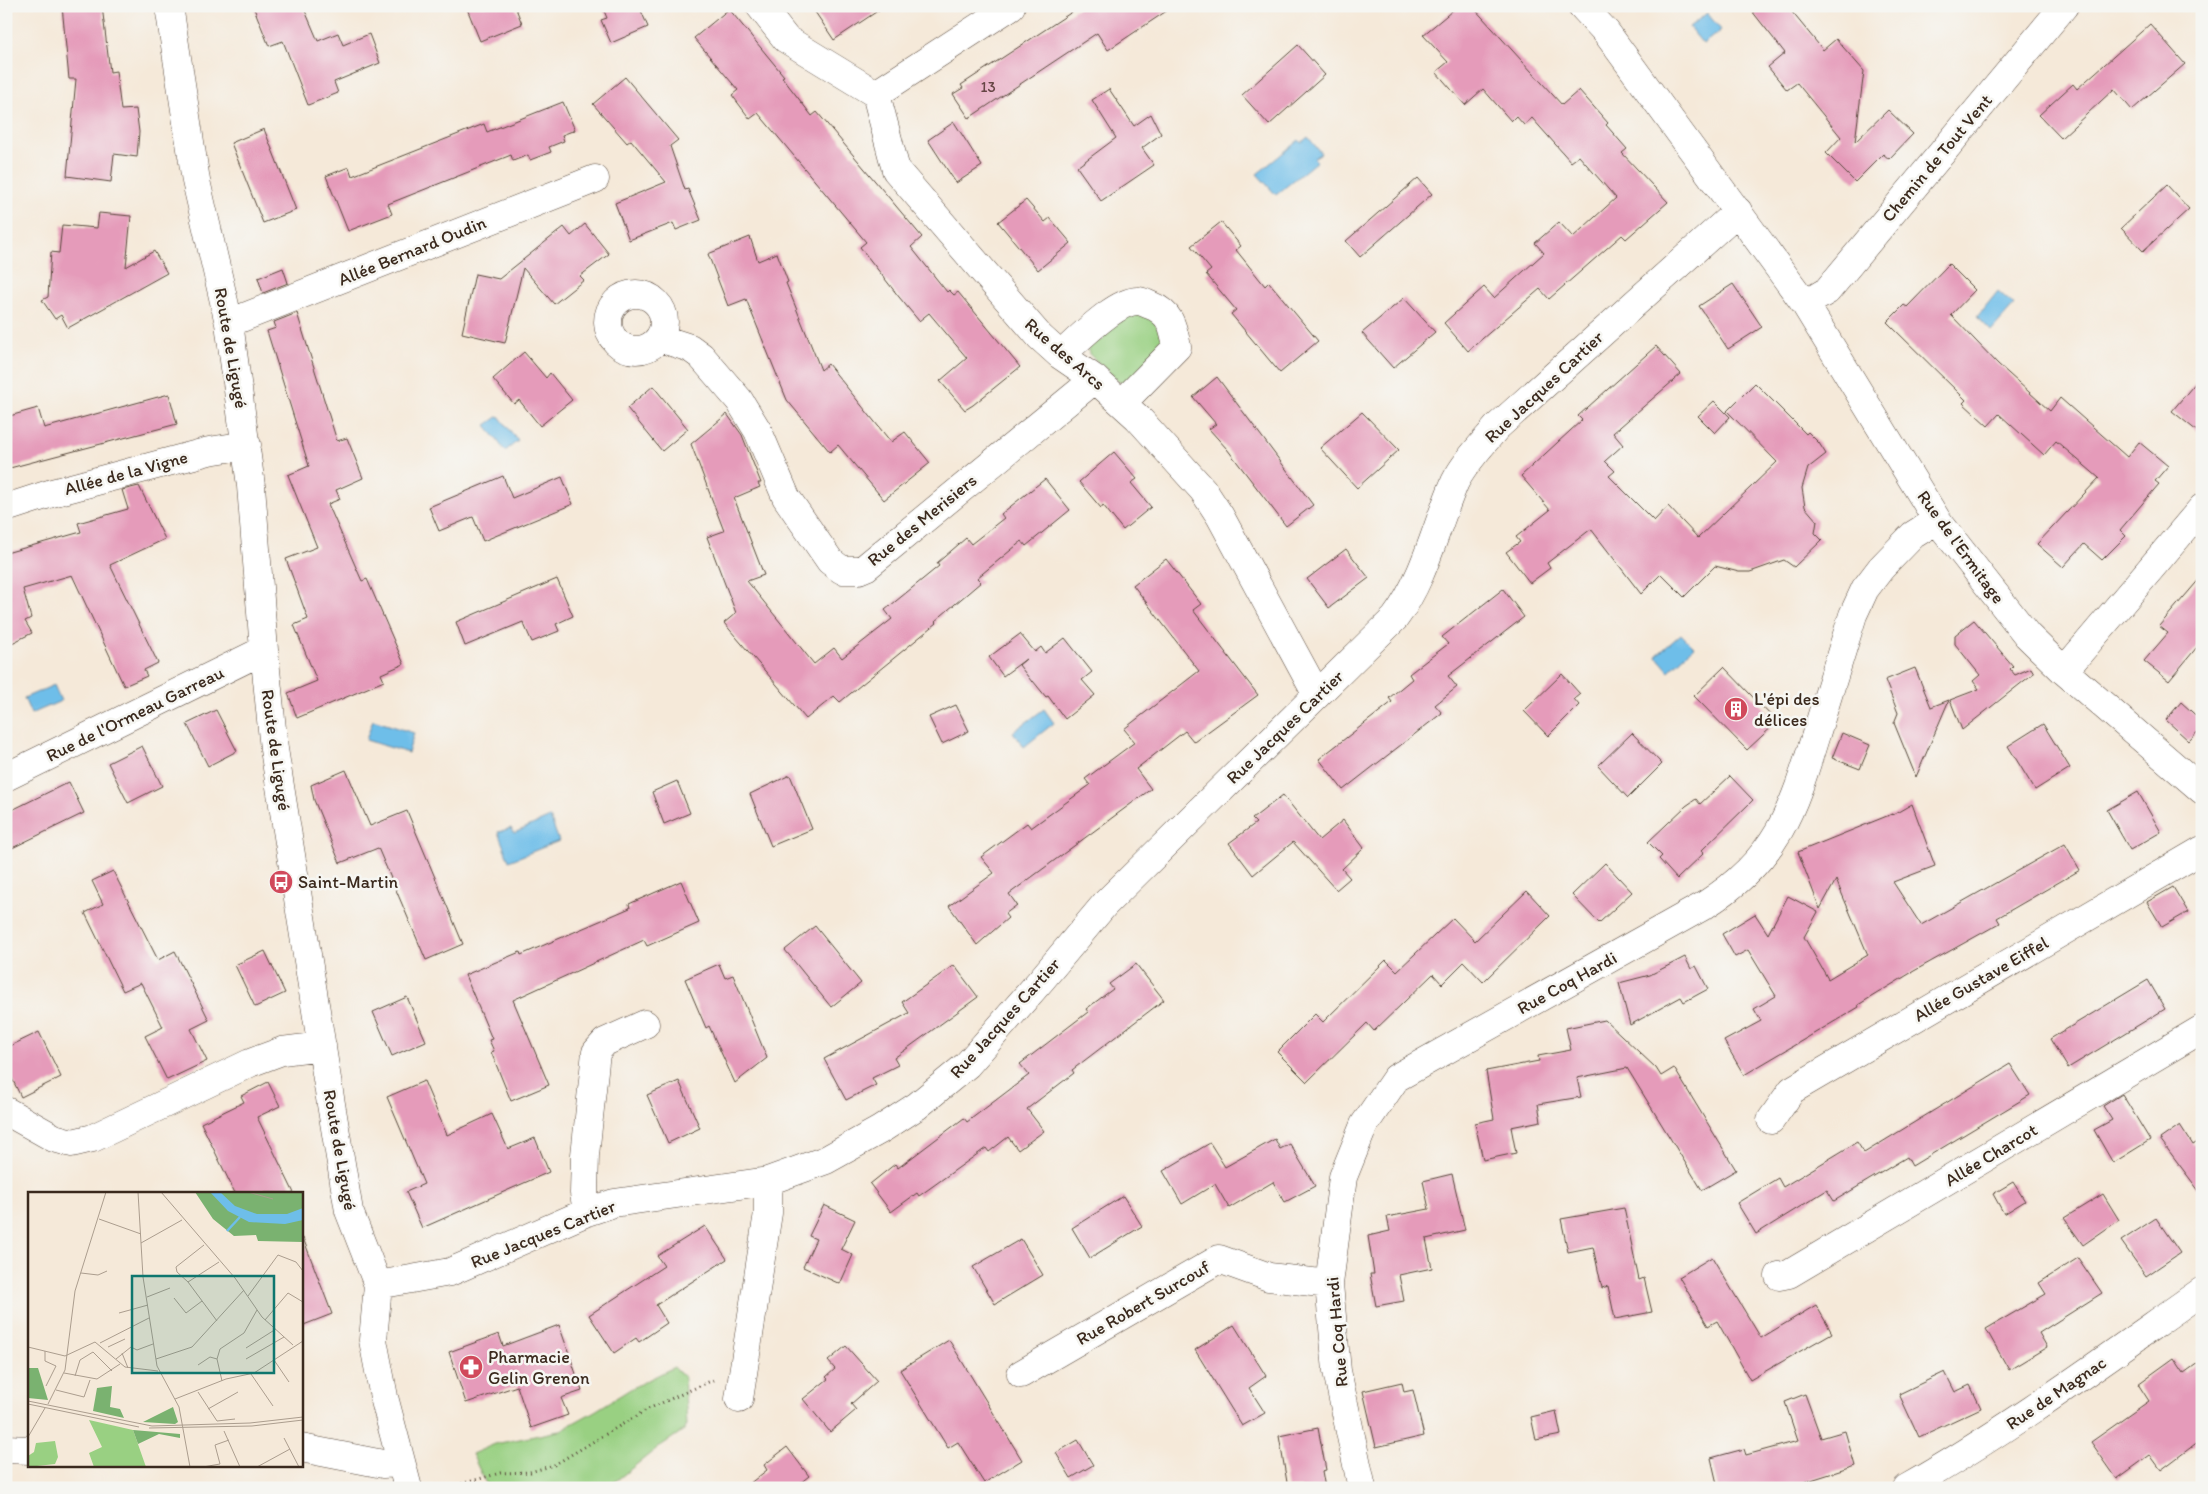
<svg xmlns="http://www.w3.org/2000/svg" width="2208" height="1494" font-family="Itim,sans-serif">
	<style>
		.green { fill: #99d082; stroke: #6a7d50 }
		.water { fill: #6ebee9; stroke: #547484 }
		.building { fill: #e59bba }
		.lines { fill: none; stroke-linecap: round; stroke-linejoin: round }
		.minor-casing { stroke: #57473a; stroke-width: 29 }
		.path { stroke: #57473a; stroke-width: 3; stroke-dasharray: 1 4; stroke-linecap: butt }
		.minor { stroke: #fff; stroke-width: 28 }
		.labels { text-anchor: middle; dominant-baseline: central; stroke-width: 5; stroke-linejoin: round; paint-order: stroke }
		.number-label { font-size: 15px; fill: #664645 }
		.street-label { font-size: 18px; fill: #3b2a1e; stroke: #f6f6f2 }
		.poi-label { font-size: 18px; fill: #3b2a1e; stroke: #f6f6f2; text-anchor: start }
		.inset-river { fill: none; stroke: #6ebee9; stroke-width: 2.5 }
		.inset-road { fill: none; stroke: #ab9d8e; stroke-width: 1 }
		.view { fill: #0f766e; fill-opacity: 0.15; stroke: #0f766e; stroke-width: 2.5 }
		.inset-edge { fill: none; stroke: #3b2a1e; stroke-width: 2.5 }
	</style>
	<rect width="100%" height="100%" fill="#f6f6f2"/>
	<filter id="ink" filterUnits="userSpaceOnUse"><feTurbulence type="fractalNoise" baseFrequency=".02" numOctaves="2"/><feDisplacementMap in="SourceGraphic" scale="10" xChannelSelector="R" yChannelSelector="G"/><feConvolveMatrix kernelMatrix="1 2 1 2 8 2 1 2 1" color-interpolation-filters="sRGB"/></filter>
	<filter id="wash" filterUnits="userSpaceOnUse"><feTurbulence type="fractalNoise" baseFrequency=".0096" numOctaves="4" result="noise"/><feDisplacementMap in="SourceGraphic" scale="20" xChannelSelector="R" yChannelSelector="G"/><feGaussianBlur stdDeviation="1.12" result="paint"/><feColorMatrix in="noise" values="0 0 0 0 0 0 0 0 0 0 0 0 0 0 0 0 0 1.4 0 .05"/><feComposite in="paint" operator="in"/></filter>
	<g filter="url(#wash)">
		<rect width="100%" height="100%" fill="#f5e9d9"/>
		<path class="green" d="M1133,310L1154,320L1164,342L1127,384L1119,382L1089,354L1088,346Z
			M674,1367L684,1377L687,1425L684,1430L656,1449L607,1488H488L472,1454L495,1444L559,1431L595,1411L632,1388Z"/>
		<path class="water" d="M1707,13L1721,30L1703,44L1689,27Z
			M1308,137L1321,153L1314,158L1317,161L1276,195L1257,174L1299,140L1301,143Z
			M1998,291L2014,305L1991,331L1977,317Z
			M499,416L518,441L505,451L486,425Z
			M1681,634L1694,647L1669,671L1656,656Z
			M54,685L61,701L31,714L24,698Z
			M1044,709L1054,723L1024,747L1013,732Z
			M373,720L414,733L408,753L366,740Z
			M550,817L559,841L509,861L498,832L511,828L514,833Z"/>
		<g id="blocks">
			<path class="building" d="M62,6H102L110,72L116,71L121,110L136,109L139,132L137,157L114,154L111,182L67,176L76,79H69Z
				M253,6H303L318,41L338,33L343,45L369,34L380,63L334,82L338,93L308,105L283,41L269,46Z
				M466,6H515L522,24L480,41Z
				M602,6H639L648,27L611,43L601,20L607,18Z
				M811,6H885L834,40Z
				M1081,6H1174L1108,50L1097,33L969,118L953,94L963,88L961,85Z
				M1458,6H1472L1562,105L1579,90L1608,123L1606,125L1627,149L1622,153L1668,202L1626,239L1622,235L1549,299L1540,289L1468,351L1444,323L1484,287L1494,298L1544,253L1535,243L1559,222L1573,237L1616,198L1579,156L1571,162L1532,118L1524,125L1516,116L1511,121L1483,89L1465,105L1436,72L1448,62L1423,35Z
				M1748,6H1787L1823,50L1836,39L1864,71L1855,142L1888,110L1913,134L1889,159L1883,154L1855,182L1826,153L1841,137L1797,83L1787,90L1768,67L1785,53Z
				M729,9L784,76L782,77L812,116L817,112L922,237L911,247L947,292L949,290L954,295L958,292L1020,367L973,405L965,410L940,381L967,358L929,313L919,321L899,297L860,247L866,242L758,113L750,119L732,95L738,90L694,38Z
				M2150,24L2185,64L2132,110L2114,89L2061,138L2039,115L2073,84L2077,89Z
				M1298,45L1325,75L1269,125L1242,95Z
				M625,77L678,140L670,146L685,190L688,189L701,220L676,230L673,223L629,240L615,203L666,182L631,140L627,143L593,104Z
				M1109,89L1134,126L1151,114L1161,134L1142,148L1154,165L1101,201L1077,167L1116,138L1092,100Z
				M563,102L575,130L562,135L564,141L549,147L551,152L530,160L528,155L513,161L511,155L388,204L392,214L348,231L326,176L349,167L352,176L484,124L487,132Z
				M954,122L982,166L956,183L928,140Z
				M264,129L296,210L263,223L231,143Z
				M1418,178L1432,194L1360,257L1346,241Z
				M2167,185L2189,209L2143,251L2121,228Z
				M1026,200L1045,222L1050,218L1071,243L1038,270L998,222Z
				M99,213L131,216L126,267L154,251L167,273L68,328L61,315L55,319L42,300L48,297L51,252L59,253L62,225L97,228Z
				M1221,222L1241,246L1236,250L1265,286L1269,282L1318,341L1280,373L1231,314L1236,310L1206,274L1211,270L1191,246Z
				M585,224L609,254L580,276L584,280L554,304L523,268L505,343L462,333L475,274L499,279L564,227L571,236Z
				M750,237L758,261L777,253L788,282L786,283L821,370L828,364L891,442L905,432L930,463L884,500L838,445L830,452L787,400L746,299L728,306L708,254Z
				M1949,264L1975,290L1951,315L1998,364L2050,411L2060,398L2127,457L2139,442L2168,466L2155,481L2159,484L2120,530L2126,536L2102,560L2084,544L2063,567L2037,544L2099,478L2056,441L2044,455L1999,414L1988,426L1963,403L1966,400L1887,322L1904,305L1907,307Z
				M283,268L288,283L263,293L258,278Z
				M1733,284L1762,327L1728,349L1699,306Z
				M1404,298L1435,332L1393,368L1362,333Z
				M297,313L337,441L347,438L363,478L336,490L340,499L328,504L362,581L367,579L404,664L381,674L384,681L297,718L288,693L317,681L294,625L308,619L286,559L317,547L288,475L309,466L267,331L276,328L274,322Z
				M1656,346L1681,374L1613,433L1623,445L1605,461L1615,471L1609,476L1654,521L1668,506L1698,538L1777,462L1727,411L1755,383L1806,434L1808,432L1819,443L1826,454L1808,468L1802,488L1805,507L1817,521L1815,533L1822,540L1794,567L1784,560L1750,572H1739L1715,566L1684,597L1661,574L1641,594L1591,529L1547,563L1550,568L1530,583L1506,552L1520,542L1516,537L1550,510L1521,476L1582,420L1578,416Z
				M524,352L546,378L550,373L572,400L540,426L519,400L514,404L493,379Z
				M2202,375V435L2172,411Z
				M1217,377L1313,505L1286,526L1227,449L1209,429L1216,424L1193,397Z
				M653,386L688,429L662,451L627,408Z
				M169,394L177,424L6,469V417L38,408L44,428Z
				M1714,401L1730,417L1715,433L1698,416Z
				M1362,412L1399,450L1357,488L1320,448Z
				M727,414L742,435L761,483H758L760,487L734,498L764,575L747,581L814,664L834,648L842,658L892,619L885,610L939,566L937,563L966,538L971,544L1004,518L1001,514L1045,479L1070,510L1026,546L1022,541L977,578L981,582L935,621L937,623L840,702L834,696L806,719L724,623L736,613L707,537L724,531L691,444Z
				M1114,452L1137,479L1131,483L1151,507L1123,530L1103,505L1101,508L1079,482Z
				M503,476L512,498L562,477L573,504L483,541L473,517L439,531L429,507Z
				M139,486L165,539L110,565L158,663L144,670L147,676L124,686L72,575L23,589L31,618L25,621L32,633L6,646V553L81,532L78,523L128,509L122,490Z
				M1346,549L1369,578L1329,608L1307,579Z
				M1166,559L1201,604L1193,610L1258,695L1194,742L1185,731L1136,769L1151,789L1009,894L1017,905L1005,914L1008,918L977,945L949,906L994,873L981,857L1027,823L1031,828L1090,785L1085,779L1135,742L1124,729L1199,671L1133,585Z
				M2202,576V641L2169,681L2144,661L2168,633L2159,626Z
				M557,579L573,616L556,624L559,631L532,642L523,622L465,646L456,622Z
				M1503,589L1524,617L1448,676L1457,687L1435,705L1442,713L1343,790L1319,759L1392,702L1389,698L1412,679L1409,674L1448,644L1442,637Z
				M1974,620L2013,666L2010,669L2015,675L2031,668L2034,673L1962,730L1950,700L1979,689L1973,681L1980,675L1955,644V635Z
				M1020,634L1035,652L1041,647L1045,653L1065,638L1092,672L1082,680L1095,695L1065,719L1048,696L1046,697L1033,681L1032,682L1019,665L1026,659L1003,676L989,657Z
				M1724,667L1777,722L1747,750L1694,696Z
				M1915,668L1931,707L1949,700L1916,777L1894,723L1898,713L1885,680Z
				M1562,674L1580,694L1574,699L1579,705L1548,736L1524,711Z
				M2181,702L2202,721V727L2189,741L2166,720Z
				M956,705L969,731L942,744L929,717Z
				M216,710L237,751L208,766L187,724Z
				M2043,724L2070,768L2035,790L2008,746Z
				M1632,733L1662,764L1628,798L1598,766Z
				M1842,733L1870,745L1860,769L1832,758Z
				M142,746L162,786L128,803L108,763Z
				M346,770L370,826L407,811L463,944L426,960L378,848L340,863L314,800L311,785Z
				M790,775L812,829L771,846L750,794Z
				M1730,776L1753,800L1701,851L1704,853L1677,879L1659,859L1662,856L1648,842L1686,806L1696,799L1700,804Z
				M677,781L690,813L664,824L652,792Z
				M69,782L84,813L6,851V813Z
				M2138,792L2161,832L2130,850L2107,810Z
				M1283,795L1319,840L1343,820L1364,848L1342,869L1350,878L1336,890L1293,842L1253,875L1229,843L1256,823L1252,819Z
				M1912,804L1935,866L1893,882L1921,925L2065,844L2080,870L1997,918L2000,923L1914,971L1858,1005L1859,1007L1744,1075L1724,1041L1761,1021L1754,1009L1776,996L1748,950L1735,957L1722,934L1755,914L1768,934L1788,896L1818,912L1804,937L1828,979L1868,955L1836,880L1820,909L1798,852L1892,814L1893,815Z
				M1605,863L1632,892L1599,923L1572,895Z
				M113,871L158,960L175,951L209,1020L191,1029L207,1061L167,1080L145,1036L163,1027L141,983L123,991L85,913L103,904L92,881Z
				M681,881L699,923L647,946L644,940L513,1000L549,1085L511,1101L491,1052L494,1051L489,1040L492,1039L465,975L520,952L521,955L630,908L629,904Z
				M2173,887L2188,912L2162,927L2147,902Z
				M1527,891L1550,916L1483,982L1464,962L1442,984L1433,974L1374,1031L1367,1023L1307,1082L1277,1052L1315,1014L1323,1022L1386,960L1397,971L1453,918L1475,941Z
				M815,926L861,983L831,1007L785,950Z
				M265,951L285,993L255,1007L235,965Z
				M1685,957L1691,969L1696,966L1708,989L1684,1002L1681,997L1630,1025L1619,983L1650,975Z
				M719,964L725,978L733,975L767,1058L735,1083L709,1026L706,1028L685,979Z
				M1136,964L1164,1000L1110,1041L1072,1070L1074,1073L1027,1109L1044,1131L1018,1150L1008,1137L989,1152L986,1148L919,1196L917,1193L891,1212L870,1184L895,1164L898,1168L964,1118L967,1122L1029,1075L1020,1064L1088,1012L1086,1009L1113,989L1109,984Z
				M954,965L978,997L894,1058L898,1065L872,1078L876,1085L846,1100L824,1059L909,1013L902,1002Z
				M2148,980L2165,1009L2068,1068L2050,1039Z
				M407,997L426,1041L392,1056L373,1012Z
				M1605,1020L1656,1068L1661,1076L1674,1068L1736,1170L1702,1190L1627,1068L1577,1078L1581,1097L1538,1104L1541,1121L1511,1127L1516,1153L1483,1160L1475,1123L1494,1119L1486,1071L1539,1061L1538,1056L1571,1050L1566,1028Z
				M39,1032L61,1077L21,1097L6,1066V1048Z
				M2010,1064L2030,1095L1912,1166L1907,1157L1834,1201L1827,1190L1756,1234L1737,1203L1778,1178L1783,1187L1857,1142L1864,1153Z
				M424,1081L447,1135L492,1114L508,1149L535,1138L549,1172L422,1228L406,1192L424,1184L387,1097Z
				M679,1081L700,1128L668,1143L647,1095Z
				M268,1082L280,1106L257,1117L294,1193H235L201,1123L244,1102L241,1096Z
				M2122,1094L2150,1140L2113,1163L2094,1130L2112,1120L2103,1106Z
				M2180,1125L2193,1145L2202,1139V1195L2160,1139Z
				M1275,1139L1280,1149L1290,1144L1315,1186L1285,1202L1273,1182L1229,1208L1215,1184L1182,1204L1163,1171L1210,1143L1225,1167Z
				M1452,1174L1465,1230L1426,1239L1432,1268L1399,1275L1404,1301L1376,1306L1370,1274H1374L1368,1236L1390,1231L1387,1217L1429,1209L1423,1181Z
				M2013,1182L2025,1201L2004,1214L1993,1194Z
				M2103,1194L2119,1220L2083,1245L2064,1218Z
				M1123,1196L1142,1226L1090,1258L1072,1228Z
				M824,1205L855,1220L841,1249L853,1255L840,1284L803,1267L816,1239L809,1236Z
				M1624,1208L1639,1280L1644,1278L1652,1312L1615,1319L1608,1286L1602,1288L1593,1247L1568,1252L1561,1219Z
				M2156,1218L2180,1253L2146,1276L2121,1241Z
				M705,1226L727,1259L656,1305L667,1323L639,1342L636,1338L614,1353L589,1315L664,1266L657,1256Z
				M301,1238H303L332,1314L301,1326Z
				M1021,1239L1043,1275L995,1304L973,1267Z
				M1712,1257L1761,1338L1816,1305L1832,1333L1750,1380L1717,1321L1708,1326L1679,1277Z
				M2078,1258L2102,1293L2039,1333L2047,1347L2009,1370L1986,1329L2046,1294L2039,1283Z
				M559,1325L582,1391L561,1398L568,1415L531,1428L517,1386L466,1403L449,1352L499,1334L503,1346Z
				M1234,1325L1266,1376L1249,1388L1265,1413L1242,1426L1195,1350Z
				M949,1340L1022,1460L984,1483L958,1442L948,1448L900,1370Z
				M846,1346L877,1381L851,1404L856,1410L830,1432L803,1399L828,1379L826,1377L835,1369L828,1361Z
				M2174,1358L2184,1373L2202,1360V1439L2161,1470L2150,1455L2117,1479L2091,1442L2149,1401L2138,1384Z
				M1945,1372L1955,1392L1970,1385L1981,1408L1919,1437L1899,1394Z
				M1402,1382L1404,1392L1413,1390L1424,1436L1376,1447L1363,1391Z
				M1805,1394L1821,1438L1845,1431L1855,1466L1786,1488H1718L1711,1458L1744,1449L1746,1455L1798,1441L1785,1402Z
				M1556,1411L1561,1435L1536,1440L1531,1417Z
				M1318,1428L1326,1470L1322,1471L1325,1488H1288L1279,1436Z
				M1078,1440L1093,1465L1071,1478L1056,1453Z
				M787,1447L809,1476L794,1488H744L767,1470L764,1465Z"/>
		</g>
	</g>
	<g filter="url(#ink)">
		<use href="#blocks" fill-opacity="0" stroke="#57473a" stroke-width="1"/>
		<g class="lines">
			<g class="minor-casing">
				<path id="minor" d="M169,6L196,181L229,323L251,486L264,650L274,749L331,1104L349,1211L378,1285L373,1340L384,1397L408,1488
					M760,6L786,39L876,94
					M1011,6L876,94L896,170L1040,337L1060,355L1095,379L1138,418L1203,490L1220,516L1317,695
					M1582,6L1606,32L1805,304L1937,520L2027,635L2064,671L2202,790
					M608 322a28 28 0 1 1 56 0a28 28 0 1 1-56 0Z
					M1805,304L1827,291L2064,6
					M229,323L595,179
					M659,338L690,348L701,356L739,400L758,431L786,497L830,561L842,570H859L866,567L1095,379
					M1061,355C1077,341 1117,299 1139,301C1142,301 1147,304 1150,305C1171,313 1173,327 1177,347L1122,403
					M6,508L52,493L209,451L247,445
					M2064,671L2202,508
					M6,777L264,650
					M6,1111L54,1138L72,1143L93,1138L250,1063L282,1051L322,1046
					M1771,1120L1792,1090L2202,850
					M587,1212L584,1193L585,1155L596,1052L605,1042L645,1024
					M1779,1276L1789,1274L2202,1029
					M378,1285L450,1272L587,1212L614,1203L768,1181L826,1160L880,1130L917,1106L967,1065L1042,979L1105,904L1395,618C1425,578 1435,528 1455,482C1465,462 1482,445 1497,427L1738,211
					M1021,1374L1219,1259L1269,1277L1329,1284
					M739,1399L768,1213V1181
					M301,1448L383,1464L400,1463
					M6,1449L29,1450
					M1362,1488L1337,1371L1329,1284L1343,1177L1364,1125L1396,1078L1705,905C1779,858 1793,809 1817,731C1829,692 1841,653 1853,615L1865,589L1881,568L1913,535L1937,520
					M1907,1488C2010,1429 2105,1359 2202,1291"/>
			</g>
			<path class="path" d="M447,1488L500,1473L530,1472L554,1465L648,1409L713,1380"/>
			<use href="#minor" class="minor"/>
		</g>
	</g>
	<defs>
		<g id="building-disc" transform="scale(1.25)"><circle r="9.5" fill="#d1495b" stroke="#f6f6f2"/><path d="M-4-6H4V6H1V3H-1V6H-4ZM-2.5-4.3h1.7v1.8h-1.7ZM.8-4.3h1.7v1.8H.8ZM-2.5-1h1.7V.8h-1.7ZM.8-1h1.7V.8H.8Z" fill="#fff"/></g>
		<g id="bus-disc" transform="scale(1.25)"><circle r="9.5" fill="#d1495b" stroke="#f6f6f2"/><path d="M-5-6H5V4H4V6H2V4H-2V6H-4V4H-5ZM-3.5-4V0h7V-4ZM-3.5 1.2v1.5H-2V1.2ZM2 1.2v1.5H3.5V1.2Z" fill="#fff"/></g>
		<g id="pharmacy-disc" transform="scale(1.25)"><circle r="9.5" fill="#d1495b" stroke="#f6f6f2"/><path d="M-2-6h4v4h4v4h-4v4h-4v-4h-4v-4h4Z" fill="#fff"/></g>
	</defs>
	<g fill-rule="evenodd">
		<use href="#building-disc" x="1736" y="709"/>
		<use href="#bus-disc" x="281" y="882"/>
		<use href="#pharmacy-disc" x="471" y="1367"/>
	</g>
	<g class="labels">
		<g class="number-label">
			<text x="988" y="87">13</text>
		</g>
		<g class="street-label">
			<text transform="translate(1937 158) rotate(-50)">Chemin de Tout Vent</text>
			<text transform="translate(412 251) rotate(-22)">Allée Bernard Oudin</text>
			<text transform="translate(231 348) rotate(80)">Route de Ligugé</text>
			<text transform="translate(1065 354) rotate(41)">Rue des Arcs</text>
			<text transform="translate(1544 387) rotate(-43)">Rue Jacques Cartier</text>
			<text transform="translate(126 473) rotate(-15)">Allée de la Vigne</text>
			<text transform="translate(922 520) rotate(-39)">Rue des Merisiers</text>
			<text transform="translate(1961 547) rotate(54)">Rue de l'Ermitage</text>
			<text transform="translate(135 714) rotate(-26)">Rue de l'Ormeau Garreau</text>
			<text transform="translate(1285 727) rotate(-44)">Rue Jacques Cartier</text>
			<text transform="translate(276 750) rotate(82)">Route de Ligugé</text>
			<text transform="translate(1981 979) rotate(-30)">Allée Gustave Eiffel</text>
			<text transform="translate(1567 983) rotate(-29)">Rue Coq Hardi</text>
			<text transform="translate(1005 1018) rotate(-48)">Rue Jacques Cartier</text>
			<text transform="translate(340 1150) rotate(80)">Route de Ligugé</text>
			<text transform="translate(1991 1155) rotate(-31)">Allée Charcot</text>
			<text transform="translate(543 1234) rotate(-22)">Rue Jacques Cartier</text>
			<text transform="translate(1143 1303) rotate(-30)">Rue Robert Surcouf</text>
			<text transform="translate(1337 1332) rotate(-95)">Rue Coq Hardi</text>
			<text transform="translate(2056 1393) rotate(-34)">Rue de Magnac</text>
		</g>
		<g class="poi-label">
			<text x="1754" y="699">L'épi des<tspan x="1754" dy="21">délices</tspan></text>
			<text x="298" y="882">Saint-Martin</text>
			<text x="488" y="1357">Pharmacie<tspan x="488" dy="21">Gelin Grenon</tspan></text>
		</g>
	</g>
	<g transform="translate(28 1192)">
		<rect width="275" height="275" fill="#f5e9d9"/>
		<path d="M61,228L105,238L118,275H66L61,261L74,255ZM27,249L30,265L27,272L0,275V264L6,260L8,251Z" fill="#99d082"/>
		<path d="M167,0H275V50L230,49L228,43L206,44L185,27ZM0,176H10L20,208L0,206ZM84,194L82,215L92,217L96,226L65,219L69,196ZM145,215L150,230L147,232L115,230ZM105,238L152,242V246L131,242L110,252Z" fill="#7ab270"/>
		<path d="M182,0H192L207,14L229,22H259L275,16V28L257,32L221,30L200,19Z" fill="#6ebee9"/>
		<path class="inset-river" d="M199,39L212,25"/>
		<path class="inset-road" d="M110,0L115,85L129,174L151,215L162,275M133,0L207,86L234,125L265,153M220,0L245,7M71,27L113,42M113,51L154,28M53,81L70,83L79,79M160,90L149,80L148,75L176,53M220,104L250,63L268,70L275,79M119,105L142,96M146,106L158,121L174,109M91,121L120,113M237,128L260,101L275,110M189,129L160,90L191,70M72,151L121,126M0,155L37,164L67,150L97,175L130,179M80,155L97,147M218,156L248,137M17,159V169L28,174L18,194M94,161L100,176M88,167L103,155L109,158L125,152M128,167L164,155L216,98M218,167L256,145M246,168L261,190M170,173L182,165L189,167M36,181L69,187L92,172M223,182L245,214M47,184L52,168L65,160L84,179M194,189L189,167L192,157L216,141L229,118M28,198L56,205L62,188M170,200L189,229L207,227M147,207L198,187L226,181L275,149M0,209L124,234L222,231L275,225M0,212L111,235M20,212L37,178L47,99L78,0M180,217L210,200M121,236L224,234L275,228M196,239L212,275M0,245L17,216M256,246L271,275M175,275L192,272L187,253L201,248M229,275L262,257"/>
		<path class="view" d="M104,84H246V181H104Z"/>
		<rect width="275" height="275" class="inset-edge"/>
	</g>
	<rect width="2208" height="1494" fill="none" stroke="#f6f6f2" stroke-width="25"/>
</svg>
